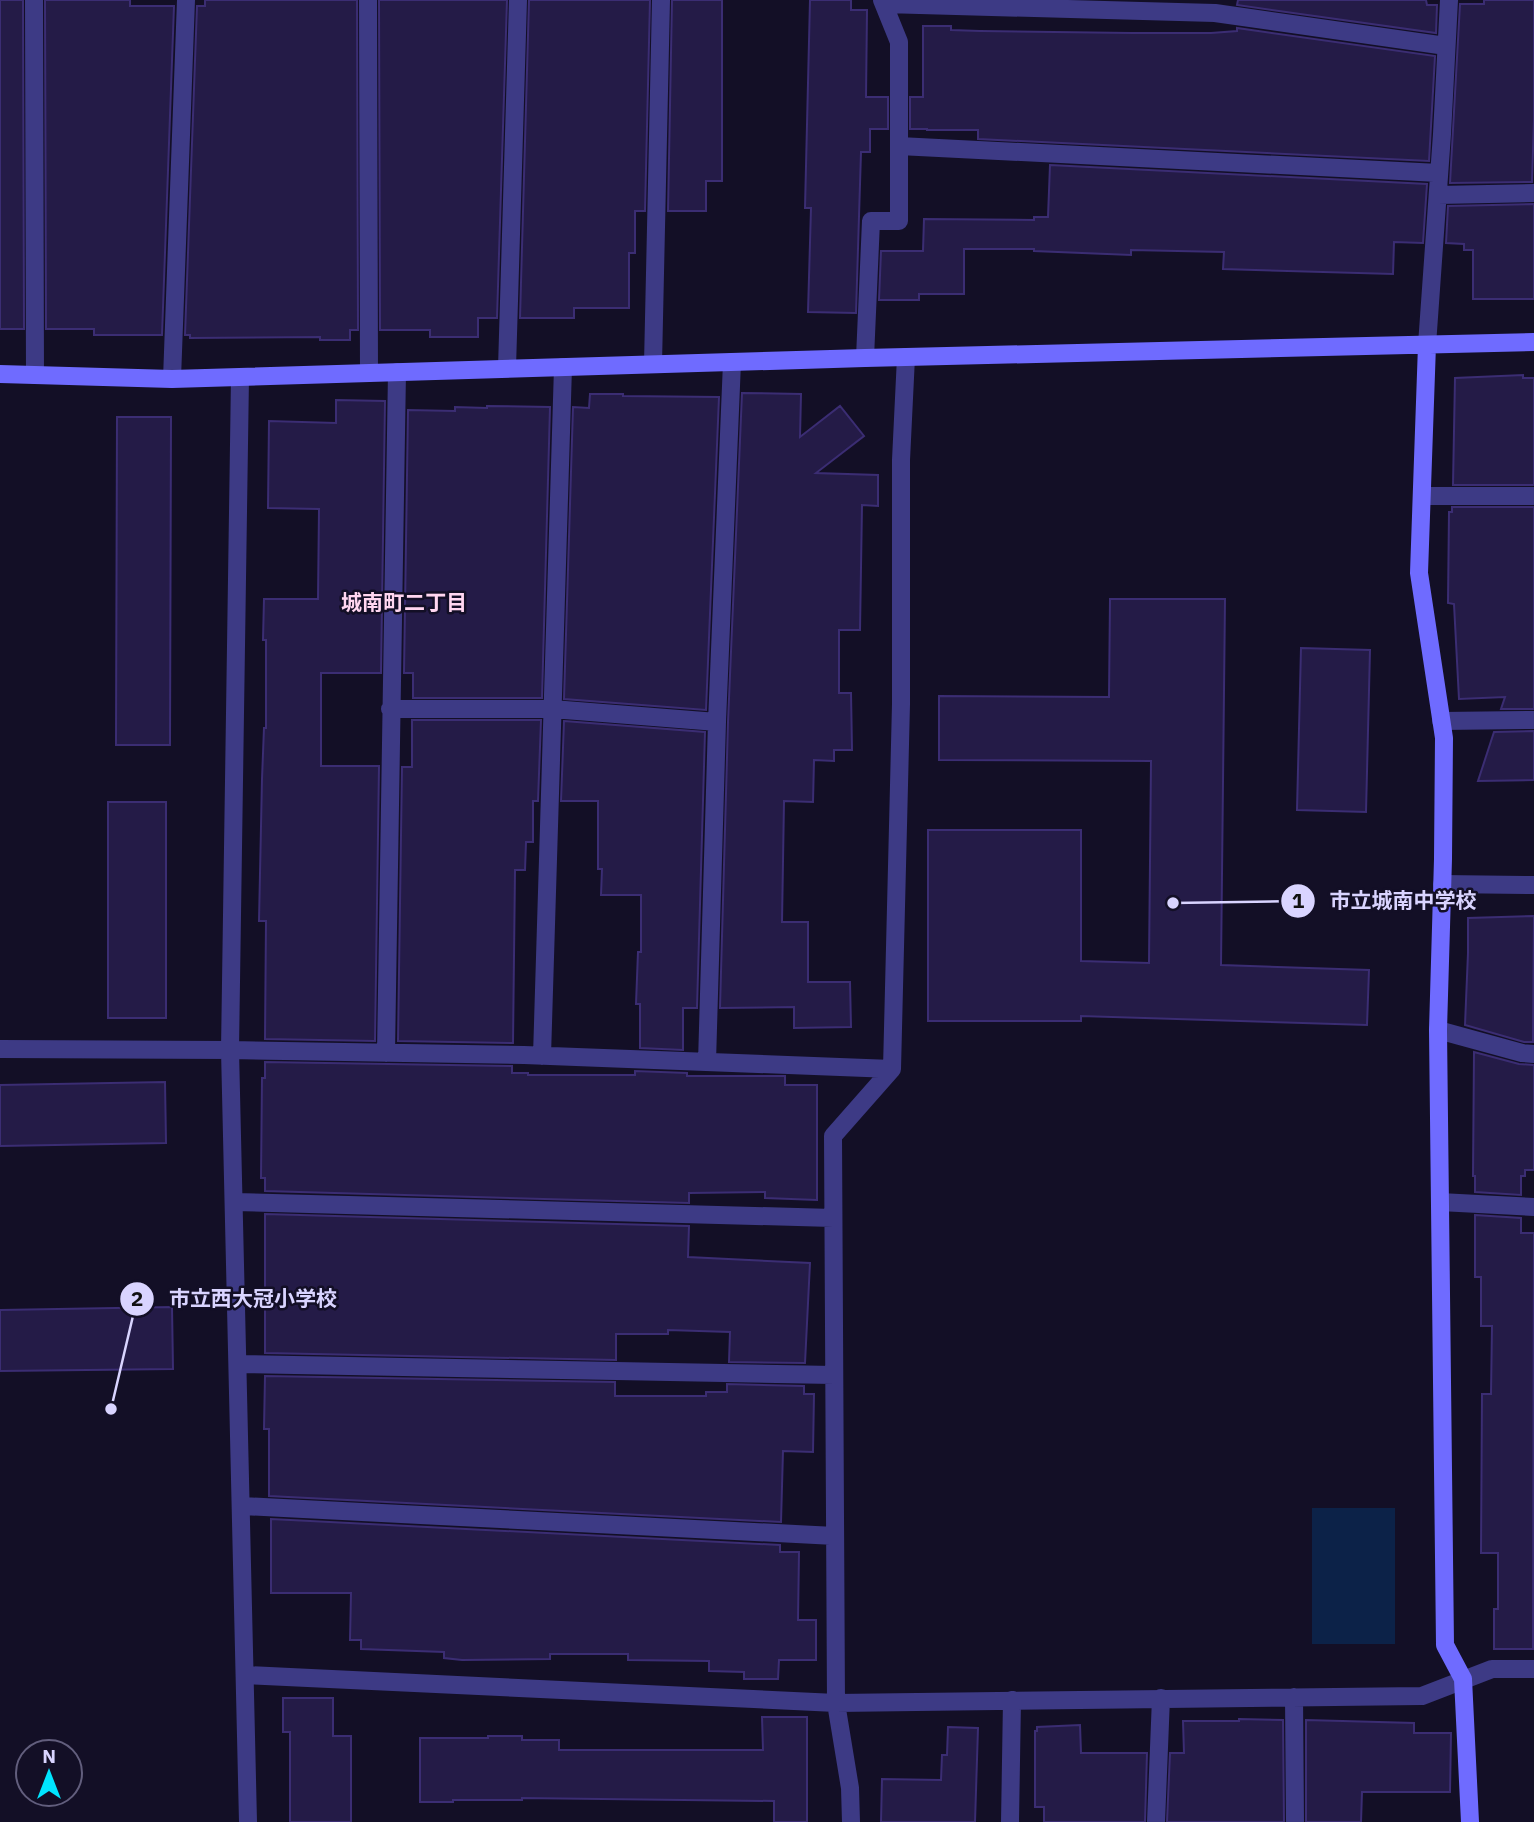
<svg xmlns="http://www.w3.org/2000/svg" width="1534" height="1822" font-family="'IBM Plex Sans','Noto Sans JP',sans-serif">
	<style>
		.water { fill: #0c2248 }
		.building { fill: #241b47; stroke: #3b2d73; stroke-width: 2 }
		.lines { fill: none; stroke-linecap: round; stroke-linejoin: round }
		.street { stroke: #3d3a85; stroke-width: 18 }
		.secondary { stroke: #6f6bff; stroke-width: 18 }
		.labels { text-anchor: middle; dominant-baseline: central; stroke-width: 5; stroke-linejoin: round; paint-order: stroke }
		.neighbourhood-label { font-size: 21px; font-weight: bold; fill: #ffd6f0; stroke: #130f26 }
		.leader { fill: none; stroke: #d9d4ff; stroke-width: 2.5 }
		.callout-dot { fill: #d9d4ff; stroke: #130f26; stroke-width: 2.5 }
		.mark-label { font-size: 21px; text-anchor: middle; font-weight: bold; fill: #111 }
		.callout-label { font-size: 21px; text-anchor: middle; font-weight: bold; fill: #d9d4ff; stroke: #130f26; stroke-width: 5; stroke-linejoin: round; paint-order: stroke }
	</style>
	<rect width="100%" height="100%" fill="#130f26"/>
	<path class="water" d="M1312,1508H1395V1644H1312Z"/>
	<path class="building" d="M0,0H23L24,329H0Z
		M45,0H130V6H174L162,335H94V329H46Z
		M205,0H357L358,330H350V340H320V337L190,338V335H185L197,6H205Z
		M379,0H507L497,318H478V337H430V330H380Z
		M529,0H650L645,211H635V253H629V308H574V318H520Z
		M672,0H722V181H706V211H668Z
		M810,0H851V10H867L866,97H888V129H870V152H861L856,313L808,312L811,208H805Z
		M1238,0H1426L1427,5H1437L1436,33L1237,5Z
		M1484,0H1534V120L1532,182L1450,183L1460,4H1484Z
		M923,26H951V30L980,31L1131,33H1211L1237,31V28L1435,56L1429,161L978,139V130H927V129H910V97H923Z
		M1050,165L1427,184L1423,243L1394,242L1393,274L1223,269L1224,252L1131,250V255L1034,251V249H964V294H919V300H879L881,251H923L924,219L1034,220V217H1048Z
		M1534,204V299H1473V250H1464V244L1446,243L1448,206Z
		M1523,375V378H1534V485H1453L1455,378Z
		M742,393L801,394L800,437L840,406L864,436L816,473L878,475V506L862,505L860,630H839V693H851L852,750H834V761L814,760L813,802L784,801L782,922H808V982H850L851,1027L794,1028V1007L720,1008L728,722Z
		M590,394H623V396L719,397L706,710L564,699L573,407L589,408Z
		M336,400L385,401L381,673H321V766H379L375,1041L265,1039L266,921H259L262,779L264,728H266V640H263L264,599H318L319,509L268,508L269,421L336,423Z
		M487,406L550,407L542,698H413V673H404L408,410L455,411V407L487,408Z
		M117,417H171L170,745H116Z
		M1452,507H1534V709H1501L1505,697L1459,699L1454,604L1448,603L1449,512H1452Z
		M1110,599H1225L1221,965L1369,970L1367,1025L1081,1016V1021H928V830H1081V961L1149,963L1151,761L939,760V696L1109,697Z
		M1301,648L1370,650L1366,812L1297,810Z
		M412,720H541L538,801H533V842H526L525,870H515L513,1043L398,1041L402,767H412Z
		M564,721L705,732L697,1008H683V1050L640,1048V1004H636L638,952H641V895H601L602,869H598V801H561Z
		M1534,731V780L1478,781L1494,732Z
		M108,802H166V1018H108Z
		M1534,916L1533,1042H1524L1465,1025L1468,953V918Z
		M1474,1052L1519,1064L1534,1065V1170H1525V1176H1521V1195L1475,1192V1176H1473Z
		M265,1062L512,1066V1073H528V1075H635V1071L687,1073V1076H785V1085H817V1200L765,1198V1192L689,1193V1203L265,1191V1178H261L262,1078H265Z
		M165,1082L166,1143L0,1146V1085Z
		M265,1214L689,1226L688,1257L810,1263L805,1363L729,1362L730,1332L668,1330V1334H616V1360L265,1353Z
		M1475,1215L1521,1218V1233H1534L1533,1649H1494V1609H1498V1553H1481L1482,1394H1491L1492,1326H1481V1277H1475Z
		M172,1307L173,1369L0,1371V1310Z
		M265,1376L615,1382V1396H706V1392H727V1384L804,1386V1394H814L813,1452L783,1451L781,1522L269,1496V1429H264Z
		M271,1519L780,1545V1552H799L798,1620H816V1660H779L778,1679H744V1672L709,1671V1661L628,1660V1654H550V1659L462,1660L444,1658V1652L361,1649V1640H350L351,1593H271Z
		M283,1698H333V1736H351V1822H290V1732H283Z
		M762,1717H807V1822H774V1801L522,1798V1800H453V1802H420V1738H488V1736H522V1740H559V1750H763Z
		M1239,1719L1283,1720L1284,1822H1167L1170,1753H1184L1183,1721H1239Z
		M1306,1720L1414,1723V1733H1451L1450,1792H1362L1361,1822H1306Z
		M1080,1725L1081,1753H1147L1145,1822H1044V1807H1035V1731H1037V1727Z
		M948,1727L978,1728L975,1822H881L882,1779L941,1780L942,1755H947Z"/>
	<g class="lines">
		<path class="street" d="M34,0L35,375
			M368,0L369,373
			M884,4L1215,13L1446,46
			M899,146L1439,173
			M1438,195L1534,193
			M1427,345L1442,134L1449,0
			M865,358L871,221H899V42L882,0
			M653,364L661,0
			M507,368L518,0
			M240,377L230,1050L248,1822
			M172,379L186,0
			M1422,496H1534
			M390,709H552L717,722
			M1441,721L1534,720
			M1442,884L1534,885
			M1438,1030L1522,1053L1534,1054
			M0,1049L230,1050L524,1055L892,1069
			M386,1053L397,372
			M542,1056L563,367
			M707,1062L717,722L732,362
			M234,1202L833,1218
			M1440,1202L1534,1207
			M238,1364L834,1375
			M242,1506L835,1536
			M246,1675L836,1703L1422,1696L1492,1669H1534
			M1294,1697L1295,1822
			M851,1822L850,1788L836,1703L833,1136L892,1069L901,704V460L906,357
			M1010,1822L1012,1700
			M1156,1822L1161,1698"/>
		<path class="secondary" d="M1427,345L1419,573L1444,738L1443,859L1438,1030L1445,1645L1463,1679L1470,1822
			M0,374L172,379L865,358L1534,342"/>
	</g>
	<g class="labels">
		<g class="neighbourhood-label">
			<text x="404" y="602">城南町二丁目</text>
		</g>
	</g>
	<path class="leader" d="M1173 903L1298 901M111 1409L137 1299"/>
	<g class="callout-dot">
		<circle cx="1173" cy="903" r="7"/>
		<circle cx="111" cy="1409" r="7"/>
		<circle cx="1298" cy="901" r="18"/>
		<circle cx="137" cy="1299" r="18"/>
	</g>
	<g class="mark-label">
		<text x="1298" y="908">1</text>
		<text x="137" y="1306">2</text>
	</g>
	<g class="callout-label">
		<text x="1403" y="908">市立城南中学校</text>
		<text x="253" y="1306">市立西大冠小学校</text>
	</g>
	<g transform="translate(49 1773)"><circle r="33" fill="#130f26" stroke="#625e7d" stroke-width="2"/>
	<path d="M0-5L12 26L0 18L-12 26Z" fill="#00e5ff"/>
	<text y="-10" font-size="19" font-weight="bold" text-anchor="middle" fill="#d9d4ff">N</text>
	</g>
</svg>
